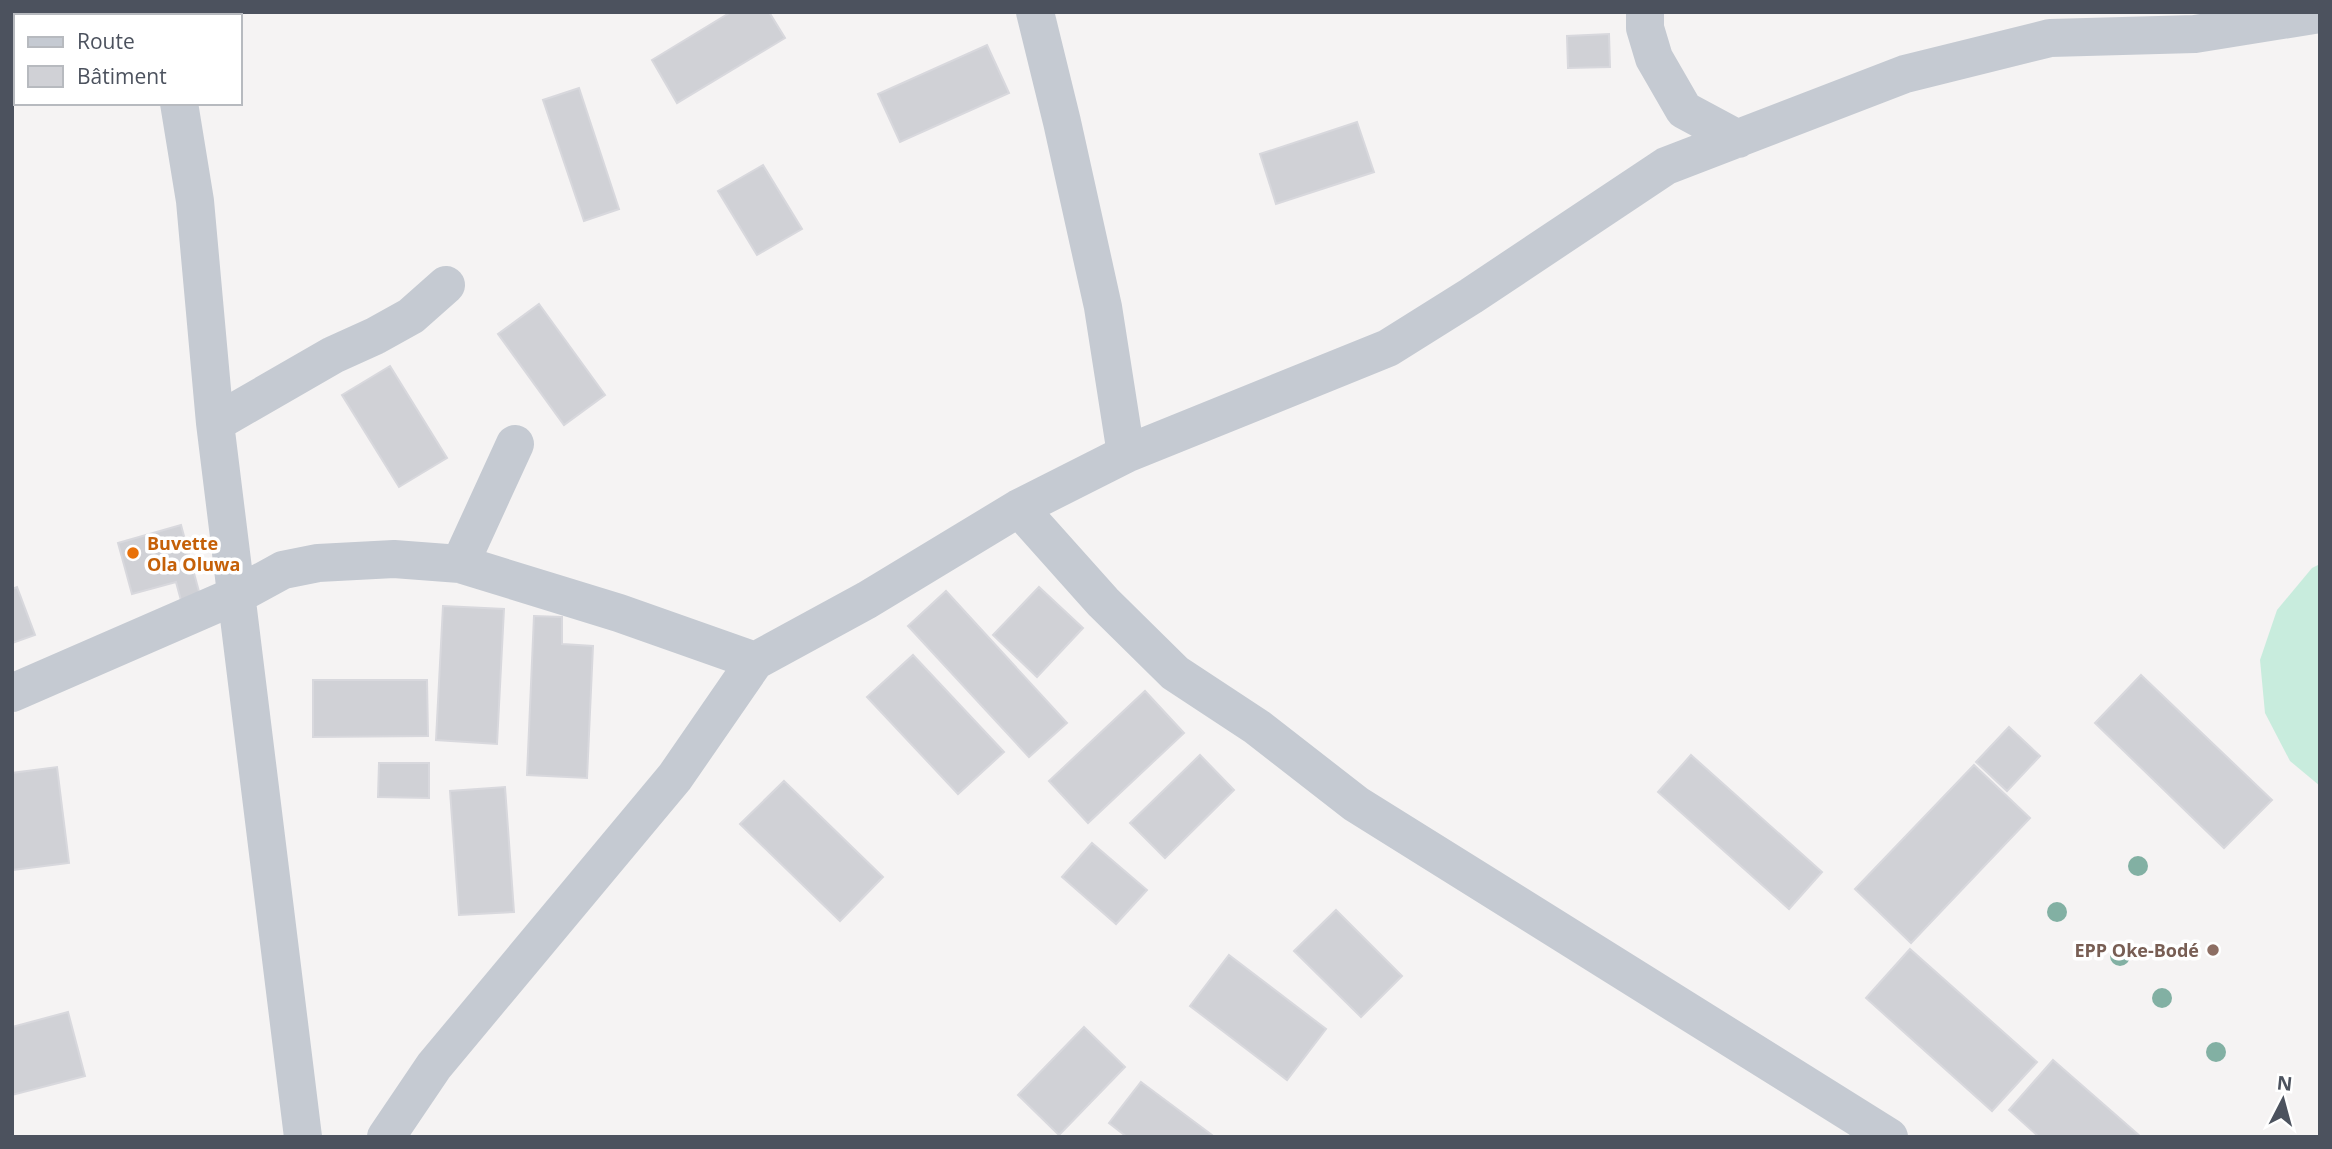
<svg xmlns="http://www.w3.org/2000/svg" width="2332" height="1149" font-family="'Open Sans',sans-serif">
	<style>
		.pitch { fill: #c8ecdd }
		.building { fill: #d0d1d6; stroke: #d8d8dd; stroke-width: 2 }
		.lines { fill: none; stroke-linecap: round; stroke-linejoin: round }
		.street { stroke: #c5cad2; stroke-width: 38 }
		.tree { fill: #82b0a3 }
		.food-dot { fill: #e8710a; stroke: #fff; stroke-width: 2.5 }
		.education-dot { fill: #8d6e63; stroke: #fff; stroke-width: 2.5 }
		.labels { text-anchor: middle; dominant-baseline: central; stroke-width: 7; stroke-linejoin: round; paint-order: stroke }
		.food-label { font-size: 18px; font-weight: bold; fill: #c56008; stroke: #fff; text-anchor: start }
		.education-label { font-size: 18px; font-weight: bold; fill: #785e54; stroke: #fff; text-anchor: end }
	</style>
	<rect width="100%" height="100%" fill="#f5f3f3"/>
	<path class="pitch" d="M2320,564V786L2290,761L2265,713L2260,660L2277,610L2312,568Z"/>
	<path class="building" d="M731,12H769L785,38L677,103L652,60Z
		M1609,34L1610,67L1568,68L1567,36Z
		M987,45L1009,93L900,142L878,94Z
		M579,88L619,209L584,221L543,100Z
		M1357,122L1374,172L1276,204L1260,154Z
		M763,165L802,229L757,255L718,191Z
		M539,304L605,395L564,425L498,334Z
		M390,366L447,458L399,487L342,395Z
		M181,525L201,599L182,604L176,582L132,594L118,543Z
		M17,587L35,635L12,643V589Z
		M1039,587L1083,628L1037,677L993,635Z
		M946,591L1067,723L1029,757L908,626Z
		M443,606L504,609L497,744L436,740Z
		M534,616L562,617V644L593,646L587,778L527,775Z
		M913,655L1004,752L958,794L867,697Z
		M2141,675L2272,800L2224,848L2095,723Z
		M313,680H427L428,736L313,737Z
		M1145,691L1184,733L1088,823L1049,781Z
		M2009,727L2040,756L2007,791L1976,762Z
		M1200,755L1234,790L1165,858L1130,823Z
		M1691,755L1822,872L1789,909L1658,792Z
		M379,763H429V798L378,797Z
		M1974,765L2030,818L1911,943L1855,889Z
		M57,767L69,863L12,870V773Z
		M784,781L883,877L840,921L740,824Z
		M505,787L514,912L459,915L450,791Z
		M1092,843L1147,890L1116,924L1062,877Z
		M1336,910L1402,976L1361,1017L1294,951Z
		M1910,949L2037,1062L1992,1111L1866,998Z
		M1229,955L1326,1029L1287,1080L1190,1006Z
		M68,1012L85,1076L12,1095V1027Z
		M1084,1027L1125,1067L1059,1135L1018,1095Z
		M2053,1060L2141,1137H2039L2009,1110Z
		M1141,1082L1212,1135L1211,1137H1127L1109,1123Z"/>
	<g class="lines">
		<path class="street" d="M169,12V16
			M1035,12L1062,122L1103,307L1126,454
			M1645,12V28L1654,58L1684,110L1738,139
			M179,103L195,201L215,423L303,1137
			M215,423L333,355L375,336L411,316L446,285
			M1019,508L1103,602L1175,673L1257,727L1356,804L1889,1137
			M460,564L515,444
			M12,693L237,595L283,570L318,563L394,559L460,564L619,613L755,661
			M386,1137L434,1066L675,777L755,661L867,600L1019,508L1126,454L1388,348L1471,296L1666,166L1905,74L2050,38L2195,34L2320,14"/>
	</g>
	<g class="tree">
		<circle cx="2138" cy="866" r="10"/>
		<circle cx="2057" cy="912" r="10"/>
		<circle cx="2120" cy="956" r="10"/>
		<circle cx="2162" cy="998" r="10"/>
		<circle cx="2216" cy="1052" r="10"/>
	</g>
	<circle class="food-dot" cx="133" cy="553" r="7"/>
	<circle class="education-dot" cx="2213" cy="950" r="7"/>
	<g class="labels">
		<g class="food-label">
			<text x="147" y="543">Buvette<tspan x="147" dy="21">Ola Oluwa</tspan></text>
		</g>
		<g class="education-label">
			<text x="2199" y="950">EPP Oke-Bodé</text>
		</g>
	</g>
	<rect width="2332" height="1149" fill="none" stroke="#4c525e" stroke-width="28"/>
	<rect x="14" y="14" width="228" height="91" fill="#ffffff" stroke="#b7babf" stroke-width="2"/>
	<rect x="28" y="37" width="35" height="10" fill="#c5cad2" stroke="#b7babf" stroke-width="2"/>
	<text x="77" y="49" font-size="21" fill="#4c525e">Route</text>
	<rect x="28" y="66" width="35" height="21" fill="#d0d1d6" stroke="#b7babf" stroke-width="2"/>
	<text x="77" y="84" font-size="21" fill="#4c525e">Bâtiment</text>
	<g transform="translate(2283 1100) rotate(6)" stroke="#ffffff" stroke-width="5" paint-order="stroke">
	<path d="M0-5L12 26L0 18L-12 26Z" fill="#4c525e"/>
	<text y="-10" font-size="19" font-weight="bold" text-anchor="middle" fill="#4c525e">N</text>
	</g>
</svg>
